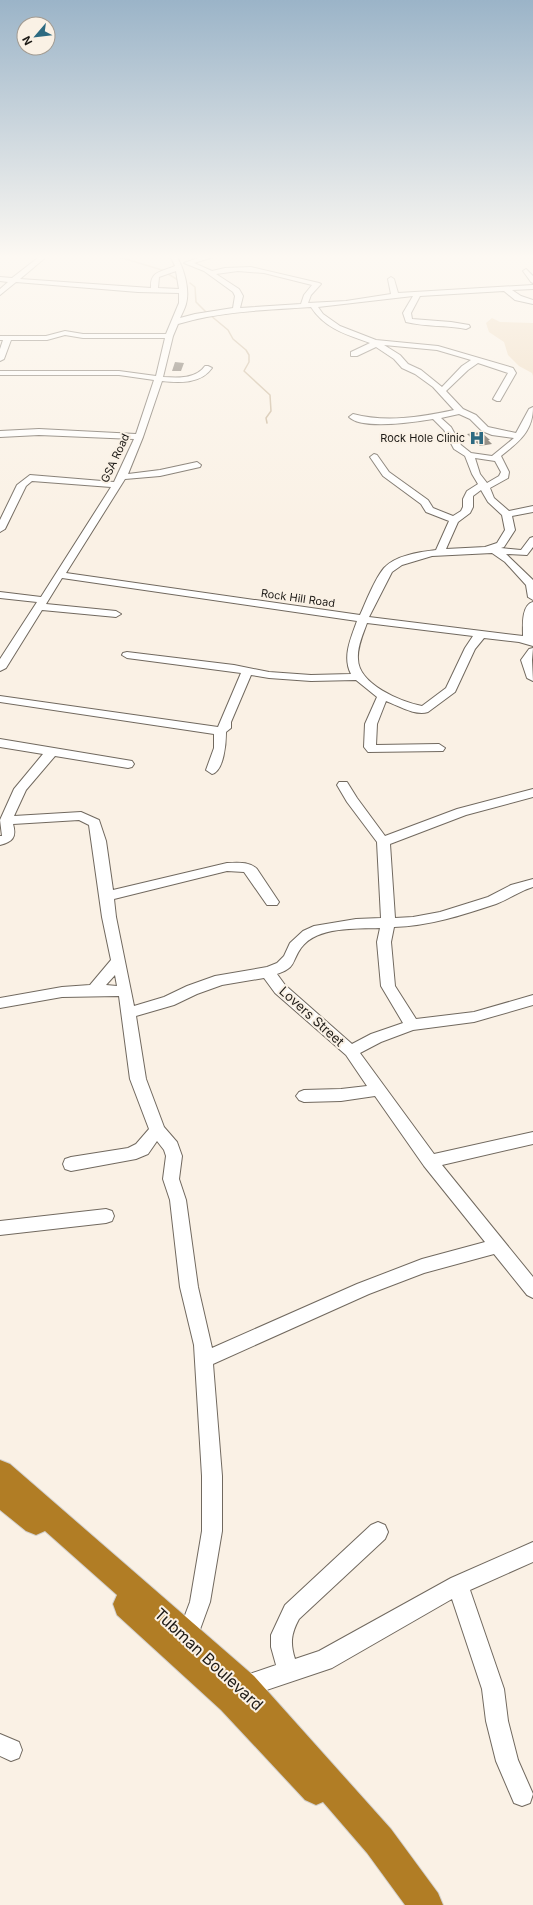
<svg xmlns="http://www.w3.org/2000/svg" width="533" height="1905" font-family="Inter,sans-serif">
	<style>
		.green { fill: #eed9bc }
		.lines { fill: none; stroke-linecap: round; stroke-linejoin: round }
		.stream { stroke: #c8b498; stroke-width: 1.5 }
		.building { fill: #6c6459 }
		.minor-casing { stroke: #71695f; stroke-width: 2 }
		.highway-casing { stroke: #d2d1d0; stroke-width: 2 }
		.minor { fill: #fff; fill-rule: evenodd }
		.highway { fill: #b17d25; fill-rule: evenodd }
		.labels { text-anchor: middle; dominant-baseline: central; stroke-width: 4; stroke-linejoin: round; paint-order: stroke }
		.far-poi-label { font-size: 11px; fill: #1d1a16; stroke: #faf1e5; text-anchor: end }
		.far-street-label { font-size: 11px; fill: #1d1a16; stroke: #faf1e5 }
		.street-label { font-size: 13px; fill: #1d1a16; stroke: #faf1e5 }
		.near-street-label { font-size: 16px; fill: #1d1a16; stroke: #faf1e5 }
	</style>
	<rect width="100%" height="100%" fill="#faf1e5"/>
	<path class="green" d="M492,318L500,322L533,323V376L532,373L519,366L508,355L504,342L489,332L486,323Z"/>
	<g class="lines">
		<path class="stream" d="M119,257L162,270L178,280
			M190,283L195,287L196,302L206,312
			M210,315L228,330L233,339L246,350L249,355V362L244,371L270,395L271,411L266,418L267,423"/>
	</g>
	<path class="building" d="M175,362L184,363L181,371H172Z
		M481,432L490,440H488L492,444L480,446L467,434Z"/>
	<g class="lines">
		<g class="minor-casing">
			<path id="minor" d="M39,257H46L20,279L151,288C150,271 161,272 175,266L171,257H177C184,269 190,290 186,304C185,308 182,314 180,318L195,314L233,308L235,296L233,292L204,271L184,263L201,257H213L194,263L212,271L225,268L251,267L319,283L321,284L311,295L308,303L346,301L391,294L388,279L391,277L394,279L398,293L533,285V289L512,290L521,296L533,300V304L515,300L504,291L420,296L411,313L412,319L451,322L469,325L470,327L466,329C446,325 426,327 406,322L403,313L413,296L318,307L323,314L340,326L376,340L438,346L513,368L516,373L500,401H497L493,399L508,373L478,363L468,370L446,391L463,409L476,415L488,427L516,433L529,409L533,407C533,431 519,442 501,456L509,472L508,478L490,488L494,498L509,511L533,506V512L512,516L515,530L504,547L501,548L521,550L530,538L533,537V547L527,555L506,554L533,580V600L528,597L526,585L505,562L492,553L432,556L402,565L392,572L369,617L523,636C523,627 521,605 533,602V646L519,642L484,638L475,649L455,692L428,712C415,716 399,706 386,701L377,724L376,745L439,744L445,748L443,751L368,752L364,747L365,724L377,697L356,680L311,681L269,678L251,675L231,722V728L226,732C226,743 224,771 212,774L206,770L214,748V734L0,702V696L218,727L241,673L127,658L122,655L123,653L127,652L234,665L269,672L311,675L351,674C342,657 351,638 357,621L62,578L46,604L116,611L121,614L116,617L42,610L6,668L0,671V659L37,602L0,598V592L41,597L111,487L32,481L26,486L5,529L0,532V520L17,485L30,475L114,482L134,439L39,435L0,437V431L39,429L136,434L154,380L119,375H0V371H119L156,376L165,338H83L65,335L47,340H11L4,359L0,361V349L3,340H0V336H46L65,331L83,334H166L179,303V293L138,292L16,282L0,295V289L8,282L0,281V277L12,278ZM176,271L179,289L158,288L159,277ZM238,271L264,273L312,285L304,295L301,304L240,308L243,296L239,289L216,274ZM311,307C325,329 348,335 370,343L351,352V356H357L376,347L394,359L402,368L415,374L433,387L454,410C421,417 386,423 353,414L349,417C362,430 415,422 433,419L444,430L454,449L465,456L472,474L478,484L467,491L463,499V507L461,511L453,516L433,508L428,500L389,472L377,455L374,454L370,457L383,476L421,504L426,512L449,521L436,550C420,552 396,555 384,568C374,580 366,602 360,615L66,573L125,479L160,476L200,467L201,465L197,462L160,470L128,474L143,437L162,381C179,383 201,384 212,368L208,366H205C196,379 178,378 163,377L173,336L178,324C221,311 266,310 311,307ZM384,345L437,350L471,360L462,366L442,387L421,370L408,364L400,355ZM459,414L470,419L482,431L492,435L514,438L492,456L471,453L461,445L451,427L441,418ZM475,458L495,461L501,472L499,476L487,483L480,474ZM481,490L488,502L502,515L505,530L497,543L485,547L446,549L458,522L470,513L473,507V496ZM367,623L473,636L465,648L446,688L422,706C401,702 358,684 358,659C357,647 363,634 367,623Z
				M526,269L533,276V283L531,282L523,271Z
				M533,648L532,660L533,681L527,678L521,660L529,649Z
				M0,739L132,761L134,764L132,767L128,768L55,756L26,790L14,816L81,812L99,820L106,841L113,890L227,863C237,863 249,861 257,869L279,902L277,905H267L244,872L227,871L114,899L116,917L134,1006L164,997L187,986L215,976L267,967L277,963L284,956L290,943L303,931L314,926L356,919L381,918L377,842L347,802L337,785L339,782H347L357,798L385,836L457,809L533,789V797L466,815L390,844L395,918L413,917L440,912L488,897L511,885L533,879V887C520,891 509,899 496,904C463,915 429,926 394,927L391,942L395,986L416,1019L474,1012L533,995V1005L474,1022L413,1030L381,1042L360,1053L434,1154L533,1132V1144L442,1165L533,1277V1298L527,1295L494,1254L424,1273L369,1294L213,1364L222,1476V1531L210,1602L194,1646L187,1650L180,1646L176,1639L190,1602L202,1531V1476L194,1345L180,1287L170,1200L163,1179L166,1156L164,1150L157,1141L148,1154L136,1159L71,1171L65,1169L63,1164L65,1159L71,1157L128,1148L136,1144L149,1129L130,1079L119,996L62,997L0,1008V998L62,987L90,985L111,960L102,917L89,825L79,820L13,824C17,838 12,842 0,845V836H2L0,820L14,789L43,754L0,747ZM380,928L377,942L381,986L403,1023L371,1034L352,1044L285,985L277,974C297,967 291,962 301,948C317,926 356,929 380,928ZM115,975L117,986L106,985ZM264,978L275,993L346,1055L367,1086L341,1089L304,1090L299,1092L296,1096L299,1100L304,1102L341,1101L375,1096L424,1166L485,1242L422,1259L357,1284L212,1348L198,1287L186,1200L179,1179L182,1156L177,1142L164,1127L146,1079L136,1016L174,1005L197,994L222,985Z
				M106,1209L112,1211L114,1216L112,1221L106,1223L0,1235V1221Z
				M378,1522L385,1525L388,1532L385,1539L299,1619C291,1634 290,1643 295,1659L319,1651L451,1578L533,1542V1562L470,1590L504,1689L508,1721L518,1760L533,1794L530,1803L522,1806L514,1803L496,1761L486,1721L482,1689L452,1599L332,1668L243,1698L235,1695L232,1687L235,1679L276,1665L271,1647V1635L285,1605L371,1525Z
				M0,1734L19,1742L22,1750L19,1758L11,1761L0,1756Z"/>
		</g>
		<g class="highway-casing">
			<path id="highway" d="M0,1460L10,1464L254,1676L391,1829L438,1893L443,1905H405L367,1853L323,1802L316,1805L305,1800L221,1710L117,1615L113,1604L117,1595L45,1531L36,1535L26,1531L0,1510Z"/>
		</g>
		<use href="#minor" class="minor"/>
		<use href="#highway" class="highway"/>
	</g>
	<linearGradient id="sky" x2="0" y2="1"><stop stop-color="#9bb4c8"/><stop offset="0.49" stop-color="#fdf9f3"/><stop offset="1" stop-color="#fdf9f3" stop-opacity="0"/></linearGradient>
	<rect width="533" height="524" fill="url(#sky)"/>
	<defs>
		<g id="hospital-bare" transform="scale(1.2)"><path d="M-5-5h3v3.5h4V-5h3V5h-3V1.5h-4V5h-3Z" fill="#2d6a81" stroke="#faf1e5" stroke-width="2.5" paint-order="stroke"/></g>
	</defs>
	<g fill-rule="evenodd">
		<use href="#hospital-bare" x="477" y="438"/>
	</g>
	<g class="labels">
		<g class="far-poi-label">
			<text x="465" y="438">Rock Hole Clinic</text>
		</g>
		<g class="far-street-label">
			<text transform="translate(115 458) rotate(-65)">GSA Road</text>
			<text transform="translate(298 598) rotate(8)">Rock Hill Road</text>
		</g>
		<g class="street-label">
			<text transform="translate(312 1016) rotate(42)">Lovers Street</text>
		</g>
		<g class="near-street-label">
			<text transform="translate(209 1659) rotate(43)">Tubman Boulevard</text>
		</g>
	</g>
	<g transform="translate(36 36) rotate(242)"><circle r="19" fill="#faf1e5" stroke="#a29b92"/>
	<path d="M0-3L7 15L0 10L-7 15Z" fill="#2d6a81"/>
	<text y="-6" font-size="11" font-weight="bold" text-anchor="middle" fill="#1d1a16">N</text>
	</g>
</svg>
